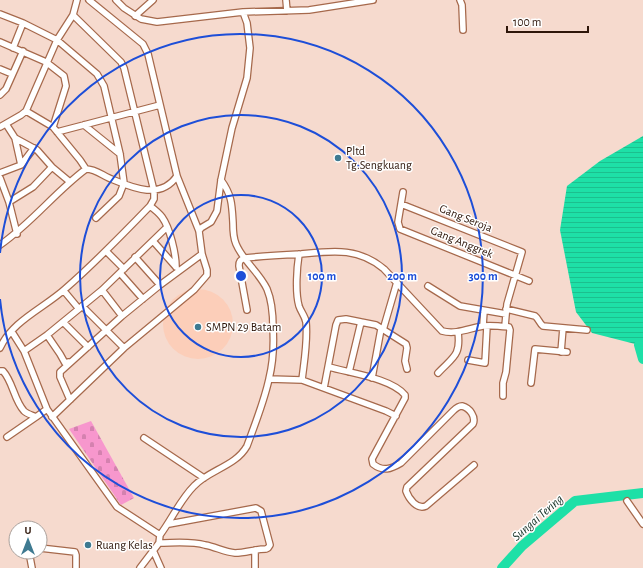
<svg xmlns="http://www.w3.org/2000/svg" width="643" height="568" viewBox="0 0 643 568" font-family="'Alegreya Sans',sans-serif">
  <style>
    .built { fill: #fcceb9 }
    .cemetery { fill: url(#cemetery-stones) }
    .water { fill: url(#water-rules) }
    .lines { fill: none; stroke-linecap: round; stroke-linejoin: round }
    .river { stroke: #1ee0a7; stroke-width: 10 }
    .minor-casing { stroke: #a6694c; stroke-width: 8 }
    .minor { stroke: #fff; stroke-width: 5.5 }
    .ring { fill: none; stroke: #1d4ed8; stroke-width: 2 }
    .poi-dot { fill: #3e7a91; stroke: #fff; stroke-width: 1.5 }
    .labels { text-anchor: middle; stroke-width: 3; stroke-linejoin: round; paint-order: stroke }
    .poi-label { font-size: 12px; fill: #2e160a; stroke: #fff; text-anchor: start }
    .street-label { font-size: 12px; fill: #2e160a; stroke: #fff }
    .water-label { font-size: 13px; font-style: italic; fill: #163126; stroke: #fff }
    .centre { fill: #1d4ed8; stroke: #fff; stroke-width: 2 }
    .ring-label { font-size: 12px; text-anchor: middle; font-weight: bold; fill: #1d4ed8; stroke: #fff; stroke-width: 3; stroke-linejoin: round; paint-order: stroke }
  </style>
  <defs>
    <pattern id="cemetery-stones" width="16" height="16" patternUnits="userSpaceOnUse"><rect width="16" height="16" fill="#f797cd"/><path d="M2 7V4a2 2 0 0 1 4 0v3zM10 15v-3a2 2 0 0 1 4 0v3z" fill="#d481af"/></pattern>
    <pattern id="water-rules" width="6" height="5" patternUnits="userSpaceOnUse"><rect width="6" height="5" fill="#1ee0a7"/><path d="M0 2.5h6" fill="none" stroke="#1cbf8e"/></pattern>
  </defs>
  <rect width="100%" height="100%" fill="#f6dace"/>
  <path class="built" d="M163 324a35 35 0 1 1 70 0a35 35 0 1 1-70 0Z"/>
  <path class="cemetery" d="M 91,421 L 134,498 L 121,505 L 69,429 Z"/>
  <path class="water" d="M 643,136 L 643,344 L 639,345 L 592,333 L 576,312 L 560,230 L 567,186 L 600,161 Z"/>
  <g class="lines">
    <path class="river" d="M 639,345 L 643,359
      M 502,568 L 522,546 L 575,501 L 643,493"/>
    <g class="minor-casing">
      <path id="minor" d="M 116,0 L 124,8 L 141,19 L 157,22 L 243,12 L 309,10 L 373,0
        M 286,0 L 287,11
        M 460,0 L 462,5 L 463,30
        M 0,14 L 23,23 L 57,40 L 97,74 L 104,86 L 120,154 L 124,183 L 119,196 L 96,218
        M 135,16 L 153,0
        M 0,42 L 46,62 L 64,76 L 66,86 L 53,127
        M 13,48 L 23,23
        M 0,69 L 12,74
        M 0,95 L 6,89 L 23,51
        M 26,111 L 53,127 L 80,160 L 86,169 C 95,169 102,175 109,178 C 131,187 160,201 177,176
        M 6,124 L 15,138 L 37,150 L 52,167 L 70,182
        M 84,125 L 120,154
        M 0,127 L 21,115 L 26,111 L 57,40 L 73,15 L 77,0
        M 57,132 L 160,105
        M 15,138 L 21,165
        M 0,173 L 21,165 L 34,148
        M 0,178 L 9,202 L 17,234
        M 403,192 L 398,222 L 400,229 L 529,281
        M 9,202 L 33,187 L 52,167
        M 401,204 L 522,252 L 507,304 L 505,326
        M 150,206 C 154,209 159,213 162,217 C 170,228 176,254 176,267
        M 199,231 L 201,228 L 211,222 L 217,211 L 221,180 L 232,128 L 247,78 L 250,48 L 247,23 L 243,12
        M 153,241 L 176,267
        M 0,245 C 32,223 55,192 86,169
        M 106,251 L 124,269
        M 299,254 C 297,267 295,292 299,306 C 301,312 305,316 306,322 C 308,341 304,362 302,380
        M 135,257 L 160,285
        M 120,273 L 143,299
        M 428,286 L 460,306 L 506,314
        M 102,290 L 122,316
        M 64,291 L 79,309
        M 82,306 L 124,348
        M 506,309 L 535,316 C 539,319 539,323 543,326 L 587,330
        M 247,310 L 239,266 C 239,261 240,260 245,258 C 263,256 282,255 301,254 C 332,251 358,247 384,269 L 442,331 C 456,335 470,328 483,326 C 492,325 500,326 509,327 L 510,330 L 506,372 L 503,383 L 503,396
        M 63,322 L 88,347
        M 483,326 L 484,311
        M 383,330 L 397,282
        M 12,332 L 24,351 L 47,409 L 117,507 L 160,535
        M 47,335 L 60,354 L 65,363 L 69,362
        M 0,348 C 12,321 44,308 65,289 C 95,263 123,234 150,206 L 154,199 L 154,191 L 124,68 L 121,62 L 73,15
        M 24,351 L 47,335 L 102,290 L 167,227
        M 561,352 L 563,328
        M 468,360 L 485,363 L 487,326
        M 329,367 C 349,373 391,378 405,395 L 405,398 L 372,459 L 373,464 C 383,472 391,469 401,463 L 453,411 C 455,409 458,406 462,406 C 470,408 476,417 473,424 L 407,487 L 406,491 C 409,499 417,510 426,506 L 474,465
        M 0,371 L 3,371 C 13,382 14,400 24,411 C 27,414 32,415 36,417 L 47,409
        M 349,372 L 361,322
        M 438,373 C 453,357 461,356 458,332
        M 372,378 L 381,329
        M 269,379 L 302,380 L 386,411 L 396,416
        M 531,383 L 535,349 L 567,352
        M 324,388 L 336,325 L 338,320 L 346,319 L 376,325 L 406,344 L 407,348 L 405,361 L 407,369
        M 70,400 L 60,377 L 60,372 L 122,316 L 160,285 L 202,254
        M 52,417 L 124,348 L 194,290 L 207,275 L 207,270 L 202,254 L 199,231 L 177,176 L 148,54 L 143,44 L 89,0
        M 7,437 L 36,417
        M 144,438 L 204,478
        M 627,501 L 643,524
        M 159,543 C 174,543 191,541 205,545 C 216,547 224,552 235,553 C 246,553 255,549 266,549 L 268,548 L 270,545 L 261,511 L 256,508 L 169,524
        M 40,548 L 75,552 L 76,555 L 76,568
        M 153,550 L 161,568
        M 29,552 L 32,568
        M 140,568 L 159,543 L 160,535 C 172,519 180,500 194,486 C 209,470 236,466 247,446 C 255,424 264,402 269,379 C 273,363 274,345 273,328 C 273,315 272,301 267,289 C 259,272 243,261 236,244 C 233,237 233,230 233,223 C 232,205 232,195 221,180
        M 255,568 L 255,550"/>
    </g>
    <use href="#minor" class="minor"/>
  </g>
  <g class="ring">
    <circle cx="241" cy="276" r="81"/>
    <circle cx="241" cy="276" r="161"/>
    <path d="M0 253A242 242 0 1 1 0 299"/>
  </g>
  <g class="poi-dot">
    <circle cx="338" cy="158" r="4"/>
    <circle cx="198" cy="327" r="4"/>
    <circle cx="88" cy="545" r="4"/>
  </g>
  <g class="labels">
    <g class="poi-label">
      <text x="346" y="155">Pltd<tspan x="346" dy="14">Tg.Sengkuang</tspan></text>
      <text x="206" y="331">SMPN 29 Batam</text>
      <text x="96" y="549">Ruang Kelas</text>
    </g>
    <g class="street-label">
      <text transform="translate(466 218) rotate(22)" y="4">Gang Seroja</text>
      <text transform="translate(462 242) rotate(22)" y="4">Gang Anggrek</text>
    </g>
    <g class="water-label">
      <text transform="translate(537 517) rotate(-41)" y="5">Sungai Tering</text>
    </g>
  </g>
  <circle cx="241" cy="276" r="6" class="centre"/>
  <g class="ring-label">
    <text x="322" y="280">100 m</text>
    <text x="402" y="280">200 m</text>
    <text x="483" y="280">300 m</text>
  </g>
  <g transform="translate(28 540)"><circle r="19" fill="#ffffff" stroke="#aba29d"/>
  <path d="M0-3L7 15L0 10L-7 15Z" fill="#3e7a91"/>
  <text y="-6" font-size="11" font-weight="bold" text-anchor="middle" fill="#2e160a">U</text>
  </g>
  <path d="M507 26v6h81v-6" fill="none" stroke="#2e160a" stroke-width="2"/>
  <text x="513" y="26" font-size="12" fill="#2e160a" stroke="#ffffff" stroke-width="3" paint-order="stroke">100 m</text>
</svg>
